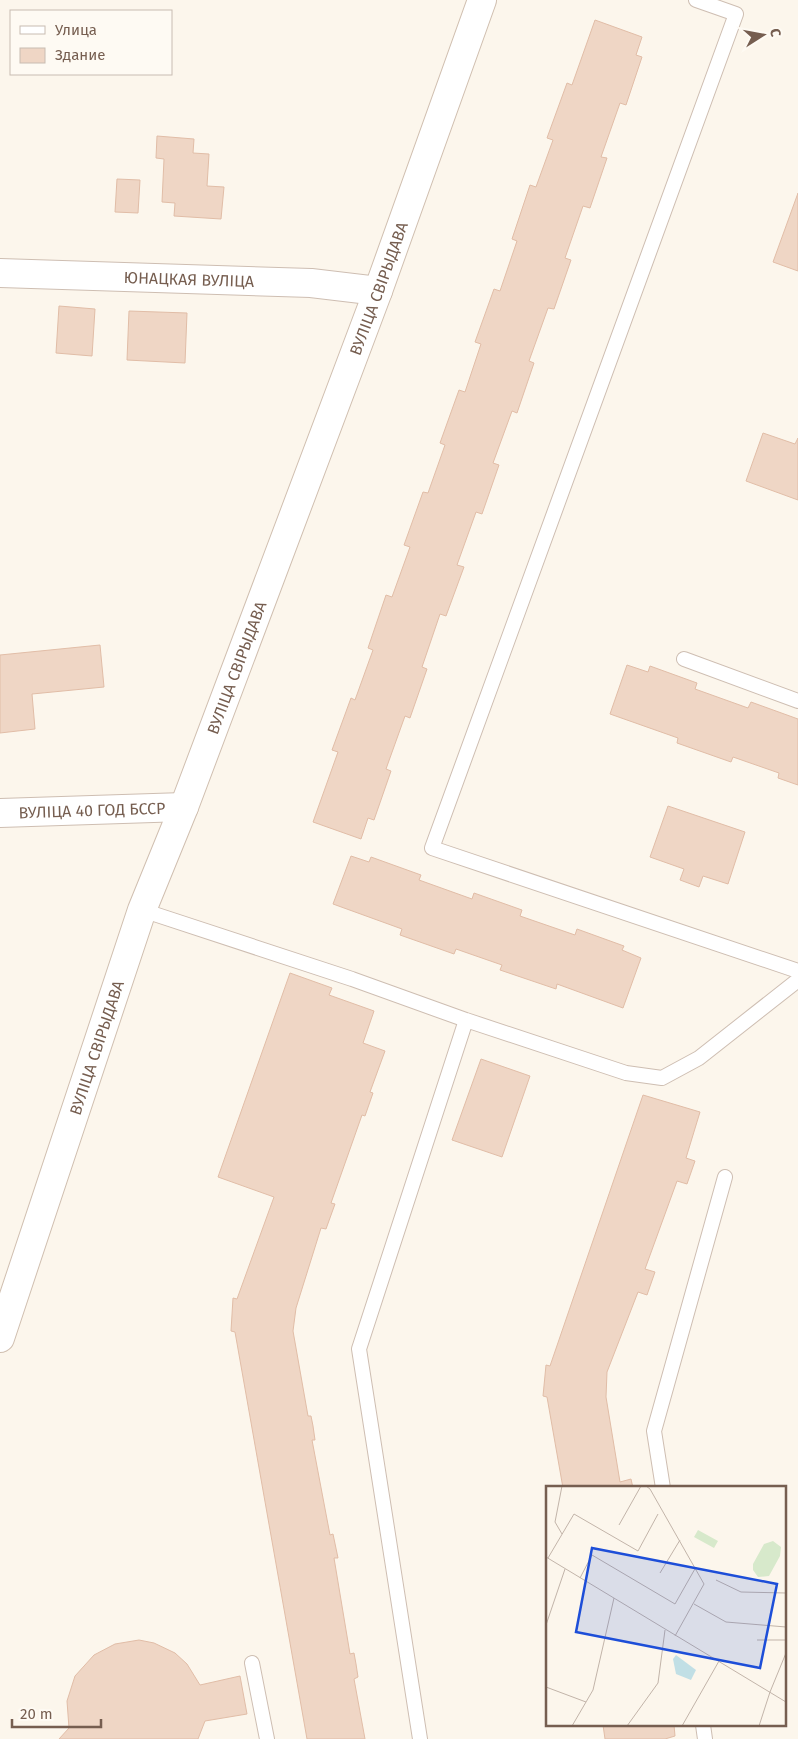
<svg xmlns="http://www.w3.org/2000/svg" width="798" height="1739" viewBox="0 0 798 1739" font-family="'Fira Sans',sans-serif">
  <style>
    .building { fill: #efd6c5; stroke: #e1bda7 }
    .lines { fill: none; stroke-linecap: round; stroke-linejoin: round }
    .service-casing { stroke: #cebeb2; stroke-width: 16 }
    .minor-casing { stroke: #cebeb2; stroke-width: 30 }
    .secondary-casing { stroke: #d0bfb0; stroke-width: 30 }
    .service { stroke: #fff; stroke-width: 14 }
    .minor { stroke: #fff; stroke-width: 28 }
    .secondary { stroke: #fff; stroke-width: 28 }
    .labels { text-anchor: middle; stroke-width: 4; stroke-linejoin: round; paint-order: stroke }
    .street-label { font-size: 16px; fill: #765e50; stroke: #fefaf3 }
    .inset-road { fill: none; stroke: #c2b4a9; stroke-width: 1 }
    .view { fill: #1d4ed8; fill-opacity: 0.15; stroke: #1d4ed8; stroke-width: 2.5 }
    .inset-edge { fill: none; stroke: #765e50; stroke-width: 2.5 }
  </style>
  <rect width="100%" height="100%" fill="#fcf6ec"/>
  <path class="building" d="M 595,20 L 642,37 L 636,55 L 642,57 L 626,105 L 620,103 L 601,157 L 607,158 L 590,208 L 583,206 L 565,258 L 571,260 L 554,309 L 548,308 L 529,361 L 534,363 L 517,413 L 512,411 L 493,463 L 499,465 L 482,514 L 476,512 L 457,565 L 464,567 L 446,616 L 440,614 L 422,667 L 427,669 L 410,718 L 405,716 L 386,769 L 391,771 L 374,820 L 368,818 L 361,839 L 313,822 L 338,752 L 332,750 L 351,698 L 355,700 L 373,650 L 368,648 L 386,595 L 392,597 L 410,547 L 404,545 L 423,492 L 428,493 L 445,445 L 440,443 L 459,390 L 465,392 L 481,344 L 475,342 L 494,289 L 500,291 L 517,241 L 512,239 L 530,185 L 536,187 L 553,140 L 547,138 L 567,83 L 572,85 Z
    M 157,136 L 194,139 L 193,153 L 209,154 L 207,186 L 224,187 L 221,219 L 174,216 L 175,203 L 162,202 L 164,159 L 156,158 Z
    M 117,179 L 140,180 L 138,213 L 115,212 Z
    M 798,193 L 798,271 L 773,262 Z
    M 59,306 L 95,309 L 92,356 L 56,353 Z
    M 129,311 L 187,313 L 185,363 L 127,360 Z
    M 763,433 L 795,444 L 798,438 L 798,500 L 746,481 Z
    M 100,645 L 104,687 L 32,694 L 35,729 L 0,733 L 0,655 Z
    M 627,665 L 648,672 L 650,666 L 697,683 L 695,689 L 748,708 L 751,702 L 798,719 L 798,785 L 778,778 L 779,773 L 733,757 L 731,762 L 677,743 L 678,738 L 610,714 Z
    M 668,806 L 745,832 L 728,884 L 703,876 L 699,887 L 680,880 L 684,869 L 650,857 Z
    M 351,856 L 369,862 L 371,857 L 421,875 L 419,880 L 472,899 L 474,893 L 522,910 L 520,916 L 575,935 L 577,929 L 624,946 L 622,950 L 641,958 L 623,1008 L 557,984 L 556,989 L 500,970 L 502,965 L 456,949 L 454,954 L 400,935 L 402,929 L 333,904 Z
    M 290,973 L 332,988 L 329,995 L 374,1011 L 363,1043 L 385,1051 L 370,1092 L 373,1093 L 365,1116 L 362,1115 L 331,1203 L 335,1204 L 326,1229 L 321,1228 L 296,1308 L 293,1331 L 308,1416 L 311,1416 L 313,1426 L 315,1440 L 312,1440 L 330,1535 L 333,1534 L 338,1558 L 334,1558 L 350,1654 L 354,1653 L 356,1664 L 358,1677 L 354,1679 L 365,1739 L 307,1739 L 235,1332 L 231,1331 L 233,1298 L 237,1299 L 274,1197 L 218,1177 Z
    M 481,1059 L 530,1076 L 502,1157 L 452,1140 Z
    M 643,1095 L 700,1112 L 686,1158 L 695,1161 L 687,1184 L 677,1181 L 645,1269 L 655,1272 L 647,1295 L 638,1292 L 607,1372 L 606,1397 L 620,1482 L 631,1479 L 633,1488 L 563,1488 L 547,1397 L 543,1396 L 546,1365 L 550,1366 Z
    M 139,1640 L 154,1643 L 175,1653 L 187,1664 L 200,1685 L 240,1676 L 247,1714 L 205,1721 L 198,1739 L 59,1739 L 69,1728 L 67,1701 L 75,1676 L 94,1655 L 115,1644 Z
    M 603,1725 L 674,1725 L 675,1736 L 665,1739 L 605,1739 Z"/>
  <g class="lines">
    <g class="service-casing">
      <path id="service" d="M 696,0 L 736,14 L 432,848 L 798,971
        M 684,659 L 798,701
        M 142,910 L 352,979 L 466,1020 L 626,1073 L 662,1078 L 699,1058 L 798,980
        M 663,1488 L 654,1431 L 725,1177
        M 252,1663 L 267,1739
        M 703,1725 L 705,1739
        M 420,1739 L 359,1349 L 466,1020"/>
    </g>
    <g class="minor-casing">
      <g id="minor">
        <path id="s1" d="M 0,273 L 311,283 L 378,291"/>
        <path id="s2" d="M 0,813 L 184,807"/>
      </g>
    </g>
    <g class="secondary-casing">
      <g id="secondary">
        <path id="s3" d="M 0,1338 L 142,910 L 184,807 L 378,291 L 482,0"/>
      </g>
    </g>
    <use href="#service" class="service"/>
    <use href="#minor" class="minor"/>
    <use href="#secondary" class="secondary"/>
  </g>
  <g class="labels">
    <g class="street-label">
      <text dy="6" stroke="none"><textPath href="#s1" startOffset="189">ЮНАЦКАЯ ВУЛІЦА</textPath></text>
      <text dy="6" stroke="none"><textPath href="#s3" startOffset="1116">ВУЛІЦА СВІРЫДАВА</textPath></text>
      <text dy="6" stroke="none"><textPath href="#s3" startOffset="711">ВУЛІЦА СВІРЫДАВА</textPath></text>
      <text dy="6" stroke="none"><textPath href="#s2" startOffset="92">ВУЛІЦА 40 ГОД БССР</textPath></text>
      <text dy="6" stroke="none"><textPath href="#s3" startOffset="306">ВУЛІЦА СВІРЫДАВА</textPath></text>
    </g>
  </g>
  <g transform="translate(546 1486)">
    <rect width="240" height="240" fill="#fcf6ec"/>
    <path d="M 152,44 L 172,55 L 168,62 L 148,51 ZM 227,55 L 235,61 L 234,70 L 223,90 L 212,91 L 207,84 L 207,78 L 218,58 Z" fill="#d7e9cb"/>
    <path d="M 130,169 L 150,184 L 145,194 L 130,188 L 127,173 Z" fill="#c1dfe5"/>
    <path class="inset-road" d="M 100,0 L 104,3 L 158,98 L 129,150M 73,39 L 95,0M 16,48 L 9,36 L 16,0M 0,71 L 240,216M 2,72 L 28,28 L 92,65 L 112,28M 114,87 L 134,54M 34,92 L 46,69 L 129,118 L 150,81M 170,94 L 195,106 L 240,107M 148,118 L 180,136 L 240,141M 0,139 L 19,83M 211,154 L 240,154M 0,201 L 40,216M 224,206 L 240,167M 26,240 L 47,204 L 68,112M 81,240 L 112,197 L 119,144M 136,240 L 173,175M 213,240 L 224,206"/>
    <path class="view" d="M 46,62 L 231,98 L 214,182 L 30,146 Z"/>
    <rect width="240" height="240" class="inset-edge"/>
  </g>
  <rect x="10" y="10" width="162" height="65" fill="#fefaf3" stroke="#c8bcb2"/>
  <rect x="20" y="26" width="25" height="8" fill="#ffffff" stroke="#c8bcb2"/>
  <text x="55" y="35" font-size="15" fill="#765e50">Улица</text>
  <rect x="20" y="48" width="25" height="15" fill="#efd6c5" stroke="#c8bcb2"/>
  <text x="55" y="60" font-size="15" fill="#765e50">Здание</text>
  <g transform="translate(763 35) rotate(79)" stroke="#fefaf3" stroke-width="4" paint-order="stroke">
  <path d="M0-4L9 19L0 12L-9 19Z" fill="#765e50"/>
  <text y="-8" font-size="14" font-weight="bold" text-anchor="middle" fill="#765e50">С</text>
  </g>
  <path d="M12 1719v8h89v-8" fill="none" stroke="#765e50" stroke-width="2.5"/>
  <text x="20" y="1719" font-size="15" fill="#765e50" stroke="#fefaf3" stroke-width="4" paint-order="stroke">20 m</text>
</svg>
